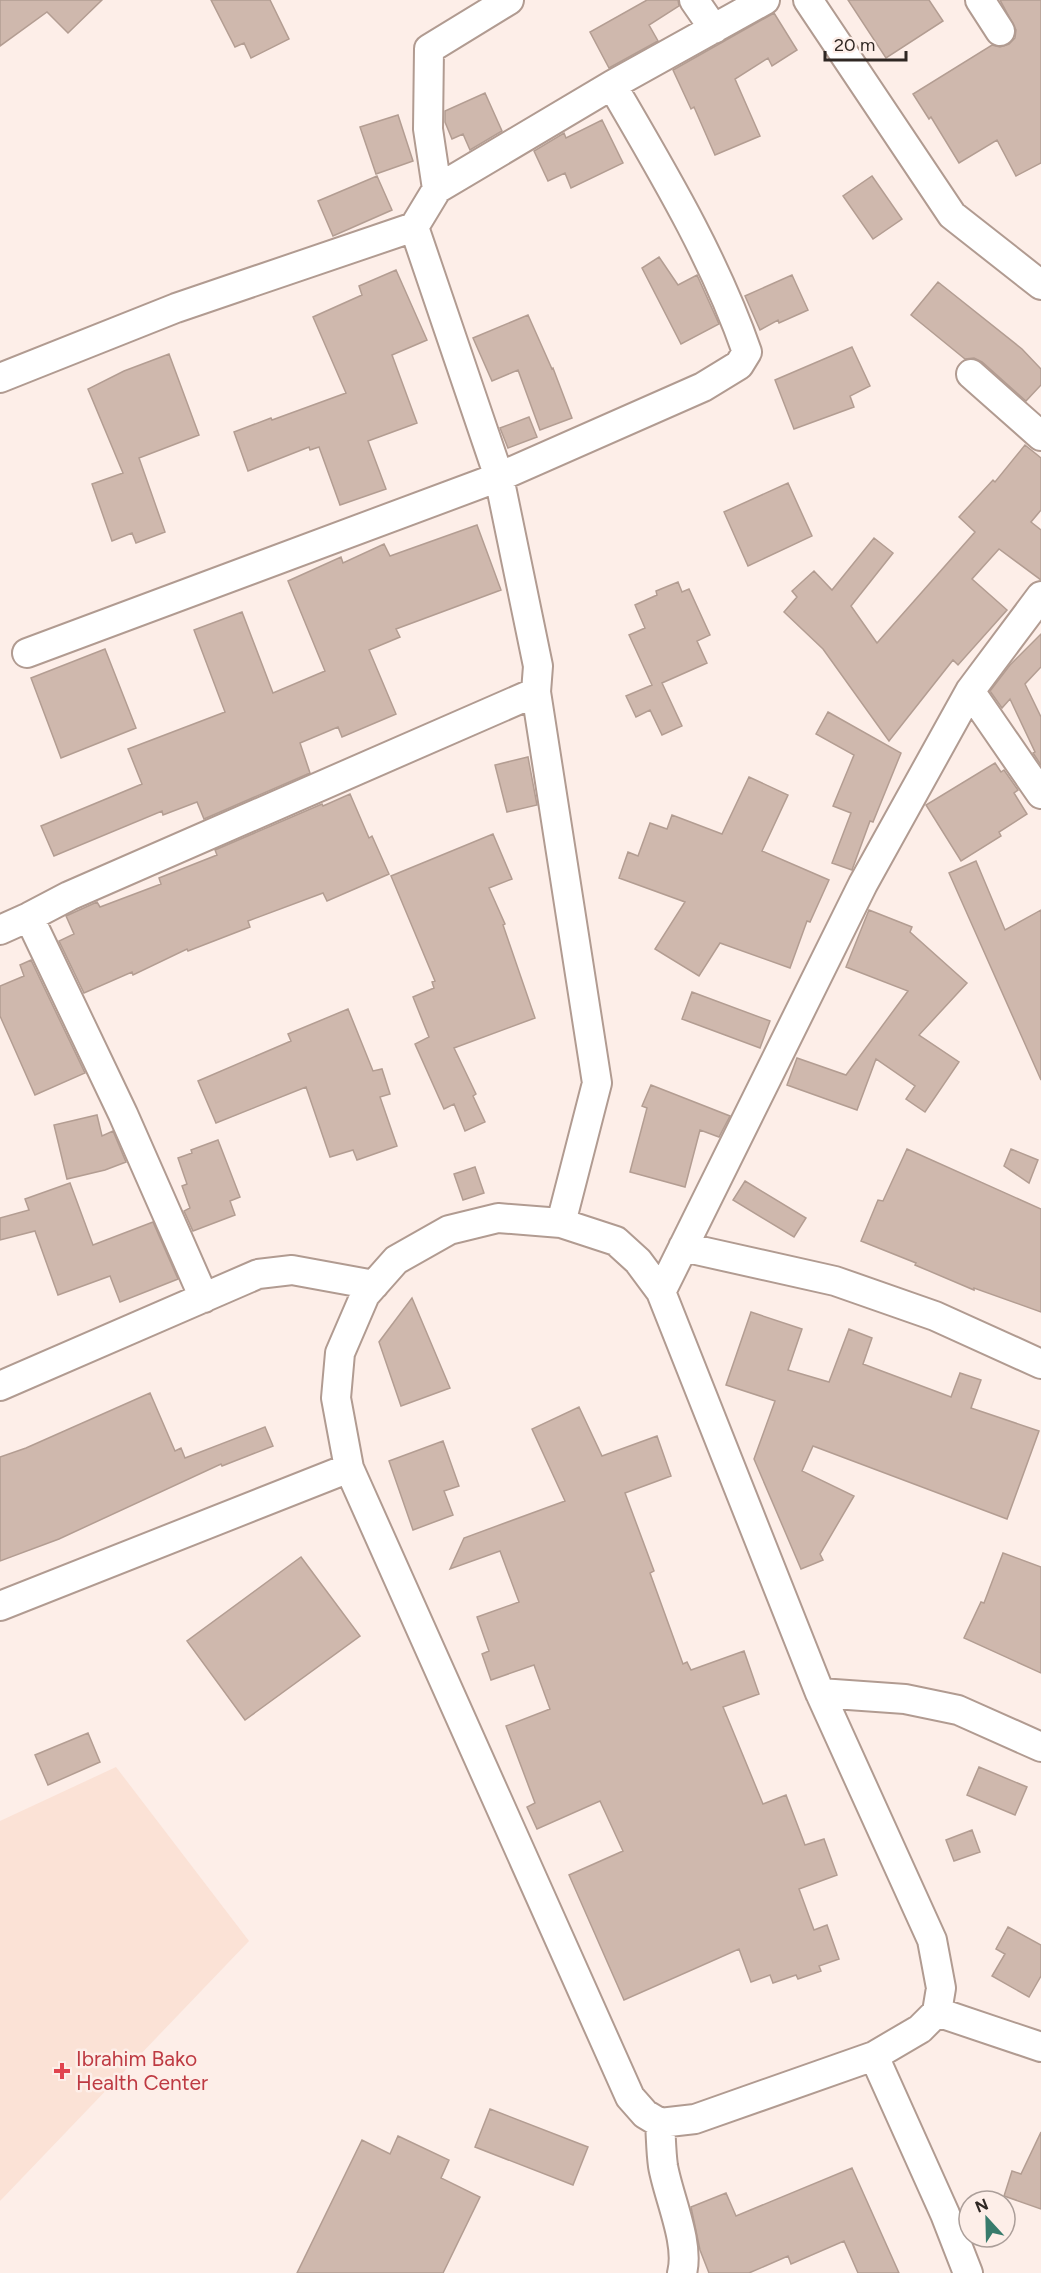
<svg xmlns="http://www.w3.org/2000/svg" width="1041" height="2273" viewBox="0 0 1041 2273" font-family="Figtree,sans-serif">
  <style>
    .built { fill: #fbe2d6 }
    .building { fill: #cfb8ad; stroke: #b39d92; stroke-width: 1.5 }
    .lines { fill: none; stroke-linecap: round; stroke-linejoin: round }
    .minor-casing { stroke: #b19b91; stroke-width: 32 }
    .minor { stroke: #fff; stroke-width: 28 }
    .health-dot { fill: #e0444e; stroke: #fdeee8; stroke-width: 2 }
    .labels { text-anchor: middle; stroke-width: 5; stroke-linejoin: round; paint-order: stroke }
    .health-label { font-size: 21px; fill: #be3a42; stroke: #fdeee8; text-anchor: start }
  </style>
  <rect width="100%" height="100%" fill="#fdeee8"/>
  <path class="built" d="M 116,1767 L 249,1941 L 0,2201 L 0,1821 Z"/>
  <path class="building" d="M 0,0 L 102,0 L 68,33 L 47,12 L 0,46 Z
    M 211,0 L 270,0 L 289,39 L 251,58 L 244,43 L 235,47 Z
    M 647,0 L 678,0 L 679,6 L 649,25 L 658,41 L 609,68 L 590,32 Z
    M 848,0 L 929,0 L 943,21 L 886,58 Z
    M 1000,0 L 1041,0 L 1041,163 L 1016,176 L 997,140 L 959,163 L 931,117 L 929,119 L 913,94 L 992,45 L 1000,47 L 1009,44 L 1015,38 L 1016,30 Z
    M 774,13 L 797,50 L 772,66 L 768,58 L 735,79 L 760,136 L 715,155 L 694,107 L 691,109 L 673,70 Z
    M 485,93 L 502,131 L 470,150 L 463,134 L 452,139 L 445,122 L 445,111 Z
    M 398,115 L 413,161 L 376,174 L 360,127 Z
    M 602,120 L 623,163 L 571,188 L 565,173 L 548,181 L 534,151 L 564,133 L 566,138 Z
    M 377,176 L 392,210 L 333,236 L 318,201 Z
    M 872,176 L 902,219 L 873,239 L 843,196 Z
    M 659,257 L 678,285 L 697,275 L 719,324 L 681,344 L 642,268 Z
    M 396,270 L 427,340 L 392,355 L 417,423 L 368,441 L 386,489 L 340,505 L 319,447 L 310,450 L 309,447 L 248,471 L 234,432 L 271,418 L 272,420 L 346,393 L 313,317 L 362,295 L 359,286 Z
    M 792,275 L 808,310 L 779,323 L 778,320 L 760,330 L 745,296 Z
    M 938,282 L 1022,349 L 1041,369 L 1041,385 L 1026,401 L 982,362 L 974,358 L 965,359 L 911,315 Z
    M 528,315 L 552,369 L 553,368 L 572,418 L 540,430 L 518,370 L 492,381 L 473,338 Z
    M 852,347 L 870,386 L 850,396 L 854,407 L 794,429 L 775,380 Z
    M 169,354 L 199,435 L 139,458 L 165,532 L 136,543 L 132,533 L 112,541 L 92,484 L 123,473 L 88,389 L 124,371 Z
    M 529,417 L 537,437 L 508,448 L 500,428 Z
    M 1025,445 L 1041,458 L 1041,510 L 1031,522 L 1041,530 L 1041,580 L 999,549 L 972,579 L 1007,610 L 958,665 L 953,660 L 889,741 L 823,649 L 784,612 L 797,597 L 792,591 L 814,571 L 832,590 L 874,538 L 893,553 L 851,606 L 877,643 L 975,532 L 959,517 L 993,480 L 995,482 Z
    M 788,483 L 812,536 L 748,566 L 724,512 Z
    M 477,525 L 501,590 L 396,629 L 400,637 L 369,650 L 396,714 L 342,737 L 338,727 L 300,743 L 310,773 L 204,819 L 197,802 L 163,815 L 162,811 L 54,856 L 41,826 L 142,784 L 128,749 L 225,712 L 194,630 L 242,612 L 273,693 L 325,671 L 288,581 L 341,557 L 343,563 L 384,544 L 390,556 Z
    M 678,582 L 682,592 L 689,589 L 710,635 L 697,641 L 707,663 L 662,683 L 682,726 L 662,735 L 650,710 L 636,717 L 626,696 L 652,685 L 629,635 L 645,628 L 635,605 L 657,595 L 656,591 Z
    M 1041,634 L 1041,667 L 1025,684 L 1041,717 L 1041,765 L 1033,753 L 1035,752 L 1010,699 L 1002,708 L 990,691 L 1010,665 Z
    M 105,649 L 136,728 L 61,758 L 31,678 Z
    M 828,712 L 901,753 L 873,822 L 870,821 L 852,870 L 832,863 L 851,813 L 833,806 L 854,755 L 816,734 Z
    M 528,757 L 537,805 L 507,812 L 495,765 Z
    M 995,763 L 1001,772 L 1004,770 L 1018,790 L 1014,793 L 1027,814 L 999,832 L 1001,836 L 961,861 L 926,805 Z
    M 749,777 L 788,795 L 762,851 L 829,880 L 810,922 L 807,921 L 790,968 L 720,943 L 699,976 L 655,949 L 685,902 L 619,878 L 628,852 L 638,856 L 650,823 L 667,829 L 672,815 L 722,834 Z
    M 350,794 L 369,838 L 372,836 L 389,874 L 327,901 L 323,893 L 248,921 L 250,927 L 188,951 L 187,949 L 133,975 L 132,972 L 84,993 L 59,941 L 74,934 L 66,916 L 97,902 L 100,907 L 161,884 L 159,878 L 217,855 L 215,850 L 322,804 L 323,806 Z
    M 493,834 L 512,879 L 489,888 L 505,924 L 503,925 L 535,1018 L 454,1048 L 476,1094 L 473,1096 L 485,1122 L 465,1131 L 454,1104 L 444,1109 L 415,1044 L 429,1037 L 413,997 L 434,988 L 432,982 L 435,981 L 391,876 Z
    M 976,861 L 1005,930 L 1041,910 L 1041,1080 L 949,873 Z
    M 869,910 L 912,927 L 910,932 L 967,983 L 919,1035 L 959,1062 L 925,1112 L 906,1099 L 915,1086 L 876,1059 L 857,1110 L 787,1085 L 797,1058 L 846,1075 L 908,991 L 846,967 Z
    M 31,960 L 85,1073 L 35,1095 L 0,1016 L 0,986 L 24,976 L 20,965 Z
    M 692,992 L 770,1021 L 760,1048 L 682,1019 Z
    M 348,1009 L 373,1071 L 382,1069 L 390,1094 L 380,1097 L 397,1146 L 357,1160 L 353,1150 L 330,1157 L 306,1087 L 216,1123 L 198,1081 L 291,1041 L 288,1034 Z
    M 651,1085 L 730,1116 L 719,1137 L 700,1130 L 685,1187 L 630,1172 L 647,1108 L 642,1106 Z
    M 97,1115 L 102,1136 L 113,1131 L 126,1162 L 105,1170 L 67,1179 L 54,1125 Z
    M 218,1140 L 240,1197 L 230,1201 L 235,1215 L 193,1231 L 184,1211 L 190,1208 L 182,1186 L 187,1184 L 178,1158 L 192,1153 L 191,1150 Z
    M 907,1149 L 1041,1209 L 1041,1312 L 974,1288 L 974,1290 L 915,1265 L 916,1263 L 861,1241 L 878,1200 L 883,1201 Z
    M 1011,1149 L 1038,1160 L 1029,1183 L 1004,1166 Z
    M 475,1167 L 484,1193 L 463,1200 L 454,1174 Z
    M 745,1181 L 806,1218 L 794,1237 L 733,1200 Z
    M 70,1183 L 93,1245 L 153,1222 L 178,1279 L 120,1302 L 110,1276 L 58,1295 L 35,1231 L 0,1240 L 0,1218 L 29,1210 L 25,1199 Z
    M 412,1298 L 450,1388 L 401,1406 L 379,1342 Z
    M 751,1312 L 802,1329 L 788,1370 L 829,1382 L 849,1329 L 872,1338 L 863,1364 L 951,1397 L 960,1373 L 981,1380 L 971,1408 L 1039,1431 L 1007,1519 L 813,1446 L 802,1471 L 854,1496 L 820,1554 L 823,1560 L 801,1569 L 754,1459 L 775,1401 L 726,1385 Z
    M 150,1393 L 175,1451 L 181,1448 L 185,1458 L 265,1427 L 273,1446 L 222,1466 L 221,1464 L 59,1539 L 0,1561 L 0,1457 L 26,1448 Z
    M 579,1407 L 602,1456 L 657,1436 L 671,1476 L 625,1493 L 654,1571 L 650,1573 L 683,1664 L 687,1662 L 691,1670 L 744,1651 L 759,1694 L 723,1707 L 763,1804 L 786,1795 L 805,1845 L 824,1839 L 837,1875 L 799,1889 L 814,1930 L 827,1925 L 839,1959 L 819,1966 L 821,1971 L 798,1979 L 796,1975 L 773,1983 L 770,1975 L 751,1982 L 739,1949 L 624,2000 L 569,1875 L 623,1851 L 600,1801 L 537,1829 L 527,1807 L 535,1803 L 506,1726 L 550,1709 L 534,1665 L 491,1680 L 482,1654 L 489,1651 L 477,1617 L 519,1602 L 500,1551 L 450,1569 L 464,1538 L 565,1501 L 532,1429 Z
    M 443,1441 L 459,1486 L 444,1491 L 453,1515 L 413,1530 L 389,1461 Z
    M 1003,1553 L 1041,1567 L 1041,1673 L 964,1638 L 981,1602 L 984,1603 Z
    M 301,1557 L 360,1636 L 245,1720 L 187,1641 Z
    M 88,1733 L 100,1762 L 48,1785 L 35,1755 Z
    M 979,1767 L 1027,1787 L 1015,1815 L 967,1795 Z
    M 972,1830 L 980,1852 L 954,1861 L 946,1840 Z
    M 1008,1927 L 1041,1945 L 1041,1976 L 1029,1997 L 992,1976 L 1005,1954 L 996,1949 Z
    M 490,2109 L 588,2147 L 573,2185 L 475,2147 Z
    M 1041,2132 L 1041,2209 L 1004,2196 L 1012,2171 L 1021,2174 Z
    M 398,2136 L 449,2160 L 441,2178 L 480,2197 L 443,2273 L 297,2273 L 362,2140 L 390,2154 Z
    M 852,2168 L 899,2273 L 858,2273 L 844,2241 L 791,2264 L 788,2256 L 749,2273 L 709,2273 L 700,2250 L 691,2207 L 726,2193 L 736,2216 Z"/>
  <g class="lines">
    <g class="minor-casing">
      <path id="minor" d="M 694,0 L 714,29
        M 808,0 L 952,215 L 1041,285
        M 980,0 L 1000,31
        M 437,189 L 428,129 L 429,49 L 509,0
        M 414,227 L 499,477 L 538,666 L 536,692 L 597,1083 L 561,1223
        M 971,374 L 1041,436
        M 0,378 L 176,308 L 414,227 L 437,189 L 612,85 L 765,0
        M 27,653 L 499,477 L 703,387 L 739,365 L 747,352 C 714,257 662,171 612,85
        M 970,691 L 1041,794
        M 29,917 L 123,1114 L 204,1298
        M 0,930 L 29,917 L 69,896 L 536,692
        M 498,1218 L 561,1223 L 616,1241 L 638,1261 L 661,1292 L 820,1693 L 932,1940 L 941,1988 L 937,2012 L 920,2029 L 874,2056 L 695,2119 L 660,2123 L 645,2114 L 630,2097 L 349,1468 L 336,1398 L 340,1353 L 365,1295 L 396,1260 L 449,1230 Z
        M 683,1247 L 835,1281 L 935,1316 L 1041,1364
        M 661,1292 L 863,884 L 970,691 L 1041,596
        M 0,1386 L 258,1274 L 292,1270 L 374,1285
        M 0,1606 L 349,1468
        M 820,1693 L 905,1699 L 958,1710 L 1041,1747
        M 937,2012 L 1041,2047
        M 874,2056 L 945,2214 L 968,2273
        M 660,2123 C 661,2137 661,2152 663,2166 C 668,2196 690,2243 682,2273"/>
    </g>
    <use href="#minor" class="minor"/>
  </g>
  <path class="health-dot" d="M59 2062h6v6h6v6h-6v6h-6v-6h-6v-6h6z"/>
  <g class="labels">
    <g class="health-label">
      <text x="76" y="2066">Ibrahim Bako<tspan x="76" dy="24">Health Center</tspan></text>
    </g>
  </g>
  <g transform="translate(987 2219) rotate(338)"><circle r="28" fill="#fdeee8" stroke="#ab9e99" stroke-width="1.5"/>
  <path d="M0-4.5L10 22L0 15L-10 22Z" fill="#387b6c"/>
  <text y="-9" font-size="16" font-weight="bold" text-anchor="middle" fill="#2f2723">N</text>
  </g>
  <path d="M825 51v9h81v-9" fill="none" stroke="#2f2723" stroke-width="3"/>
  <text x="834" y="51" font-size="18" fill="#2f2723" stroke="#fdeee8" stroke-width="4.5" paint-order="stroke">20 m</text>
</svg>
